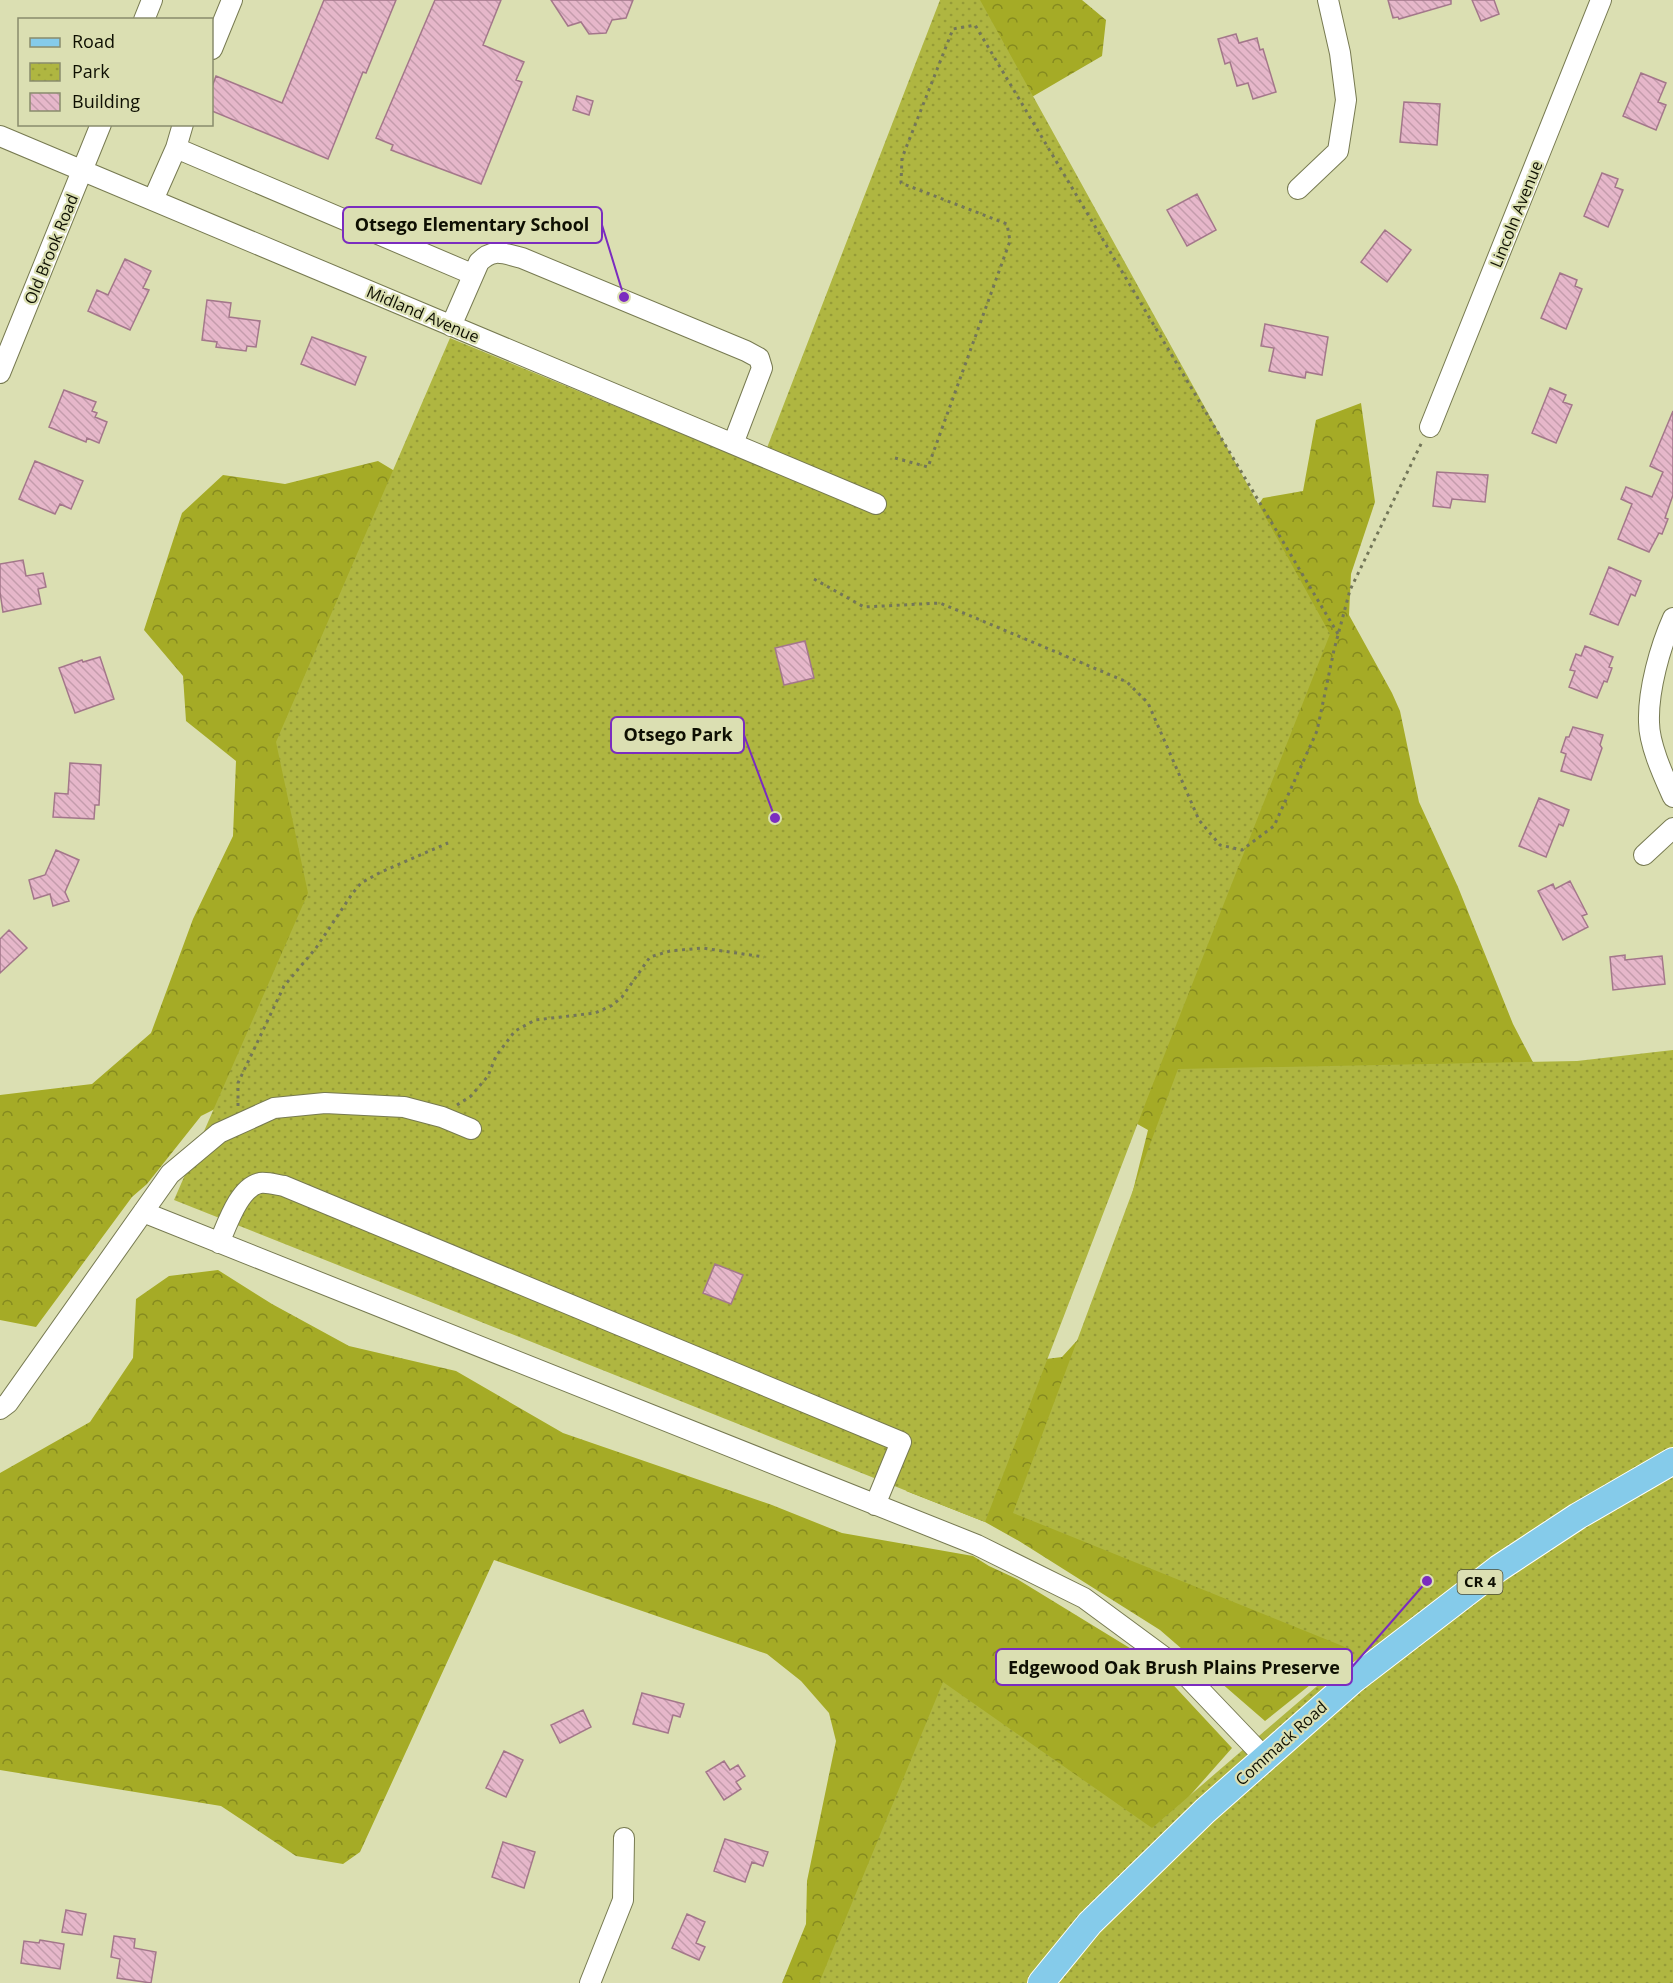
<svg xmlns="http://www.w3.org/2000/svg" width="1673" height="1983" viewBox="0 0 1673 1983" font-family="'Open Sans',sans-serif">
  <style>
    .forest { fill: url(#forest-crowns) }
    .park { fill: url(#park-dots) }
    .building { fill: url(#building-back-hatch); stroke: #a3778a; stroke-width: 1.5 }
    .lines { fill: none; stroke-linecap: round; stroke-linejoin: round }
    .minor-casing { stroke: #777a51; stroke-width: 22 }
    .major-casing { stroke: #fff; stroke-width: 28 }
    .path { stroke: #737659; stroke-width: 3; stroke-dasharray: 3 4.5; stroke-linecap: butt }
    .minor { stroke: #fff; stroke-width: 20 }
    .major { stroke: #85cbea; stroke-width: 26 }
    .labels { text-anchor: middle; stroke-width: 4.5; stroke-linejoin: round; paint-order: stroke }
    .shield { fill: #dbdfb2; stroke: #4c4d37; stroke-width: 1.5 }
    .shield-label { font-size: 15px; font-weight: bold; fill: #0e0f02 }
    .street-label { font-size: 16px; fill: #0e0f02; stroke: #dbdfb2 }
    .leader { fill: none; stroke: #7b2cbf; stroke-width: 2 }
    .callout-dot { fill: #7b2cbf; stroke: #dbdfb2; stroke-width: 2 }
    .callout { fill: #dbdfb2; stroke: #7b2cbf; stroke-width: 2 }
    .callout-label { font-size: 18px; text-anchor: middle; font-weight: bold; fill: #0e0f02 }
  </style>
  <defs>
    <pattern id="forest-crowns" width="20" height="18" patternUnits="userSpaceOnUse" patternTransform="scale(1.5)"><rect width="20" height="18" fill="#a5ab26"/><path d="M2 6a3 3 0 1 1 6 0M12 15a3 3 0 1 1 6 0" fill="none" stroke="#858a1f"/></pattern>
    <pattern id="park-dots" width="8" height="8" patternUnits="userSpaceOnUse" patternTransform="scale(1.5)"><rect width="8" height="8" fill="#afb641"/><path d="M2 2h.1M6 6h.1" fill="none" stroke="#959b37" stroke-width="1.8" stroke-linecap="round"/></pattern>
    <pattern id="building-back-hatch" width="6" height="6" patternUnits="userSpaceOnUse" patternTransform="scale(1.5)"><rect width="6" height="6" fill="#e6b7ca"/><path d="M-1 5l2 2M0 0l6 6M5-1l2 2" fill="none" stroke="#c49cac"/></pattern>
  </defs>
  <rect width="100%" height="100%" fill="#dbdfb2"/>
  <path class="forest" d="M 949,0 L 1082,0 L 1106,20 L 1102,56 L 1006,112 L 1245,525 L 1263,498 L 1303,491 L 1316,420 L 1361,403 L 1375,502 L 1351,574 L 1349,615 L 1392,693 L 1400,711 L 1419,802 L 1458,887 L 1513,1024 L 1561,1116 L 1385,1625 L 1265,1721 L 1160,1630 L 1019,1541 L 985,1522 L 906,1491 L 1015,1363 L 1062,1357 L 1103,1312 L 1148,1130 L 1082,1093 Z
    M 378,461 L 441,499 L 320,912 L 285,1074 L 201,1116 L 147,1184 L 132,1197 L 36,1327 L 0,1320 L 0,1095 L 92,1084 L 151,1033 L 193,919 L 233,836 L 236,761 L 186,721 L 183,676 L 144,630 L 182,513 L 223,475 L 285,484 Z
    M 218,1270 L 272,1304 L 349,1346 L 456,1371 L 563,1433 L 772,1505 L 842,1533 L 973,1556 L 989,1566 L 1017,1579 L 1151,1661 L 1232,1748 L 1024,1983 L 782,1983 L 806,1924 L 807,1881 L 836,1741 L 829,1713 L 801,1681 L 767,1654 L 494,1560 L 360,1852 L 343,1864 L 296,1856 L 221,1806 L 0,1770 L 0,1473 L 90,1422 L 133,1358 L 136,1299 L 169,1276 Z"/>
  <path class="park" d="M 940,0 L 980,0 L 1330,634 L 1149,1094 L 985,1522 L 174,1200 L 308,893 L 276,742 L 450,338 L 760,466 Z
    M 1673,1050 L 1673,1983 L 819,1983 L 943,1682 L 1152,1828 L 1352,1656 L 1350,1649 L 1013,1513 L 1178,1069 L 1577,1061 Z"/>
  <path class="building" d="M 324,0 L 396,0 L 366,73 L 363,72 L 328,159 L 212,111 L 212,87 L 216,76 L 282,103 Z
    M 435,0 L 501,0 L 483,45 L 524,62 L 516,80 L 522,82 L 481,184 L 391,150 L 393,145 L 376,138 Z
    M 551,0 L 633,0 L 626,18 L 612,20 L 606,33 L 589,34 L 581,22 L 568,26 Z
    M 1388,0 L 1451,0 L 1451,4 L 1399,19 L 1398,17 L 1393,18 Z
    M 1472,0 L 1494,0 L 1499,14 L 1481,21 Z
    M 1236,34 L 1239,43 L 1257,38 L 1260,50 L 1263,49 L 1276,92 L 1253,99 L 1248,83 L 1237,86 L 1230,62 L 1225,64 L 1218,39 Z
    M 1641,73 L 1666,83 L 1658,102 L 1666,105 L 1656,130 L 1623,116 Z
    M 577,96 L 593,101 L 589,115 L 573,110 Z
    M 1404,102 L 1440,104 L 1437,145 L 1400,142 Z
    M 1602,173 L 1618,179 L 1615,187 L 1623,190 L 1608,227 L 1584,216 Z
    M 1197,194 L 1216,230 L 1187,246 L 1167,210 Z
    M 1385,230 L 1411,250 L 1387,282 L 1361,262 Z
    M 125,259 L 151,271 L 143,288 L 149,290 L 130,330 L 88,311 L 97,290 L 108,295 Z
    M 1560,273 L 1577,280 L 1575,286 L 1582,289 L 1566,329 L 1541,318 Z
    M 207,300 L 231,303 L 229,317 L 260,321 L 256,347 L 247,346 L 246,351 L 216,347 L 217,342 L 202,340 Z
    M 1265,324 L 1328,337 L 1322,375 L 1306,372 L 1305,378 L 1269,371 L 1274,348 L 1261,346 Z
    M 312,337 L 366,357 L 355,385 L 301,364 Z
    M 1550,388 L 1566,395 L 1563,402 L 1572,405 L 1556,443 L 1532,433 Z
    M 64,390 L 96,402 L 92,411 L 97,413 L 95,417 L 107,422 L 99,443 L 87,438 L 86,442 L 49,427 Z
    M 1673,411 L 1673,495 L 1665,518 L 1668,519 L 1662,534 L 1659,533 L 1649,552 L 1618,539 L 1632,504 L 1621,499 L 1626,487 L 1652,497 L 1663,472 L 1650,466 Z
    M 35,461 L 83,481 L 71,509 L 60,504 L 55,514 L 19,499 Z
    M 1437,472 L 1488,475 L 1485,502 L 1452,499 L 1450,508 L 1433,506 Z
    M 23,560 L 26,576 L 43,573 L 46,587 L 38,589 L 41,604 L 3,612 L 0,592 L 0,564 Z
    M 1609,567 L 1641,581 L 1635,596 L 1631,594 L 1618,625 L 1590,614 Z
    M 805,641 L 814,678 L 784,685 L 775,648 Z
    M 1585,646 L 1613,657 L 1609,667 L 1612,668 L 1607,682 L 1604,681 L 1597,698 L 1569,687 L 1575,671 L 1570,670 L 1576,654 L 1581,656 Z
    M 100,657 L 114,699 L 75,713 L 59,668 L 82,660 L 83,662 Z
    M 1573,727 L 1603,735 L 1600,745 L 1602,748 L 1591,780 L 1561,771 L 1566,754 L 1561,752 L 1566,737 L 1569,737 Z
    M 70,763 L 101,765 L 99,805 L 95,805 L 94,819 L 53,817 L 55,793 L 68,794 Z
    M 1539,798 L 1569,810 L 1563,826 L 1559,824 L 1546,857 L 1519,846 Z
    M 56,850 L 79,860 L 65,892 L 69,901 L 53,906 L 50,894 L 34,899 L 29,880 L 45,875 Z
    M 1570,881 L 1587,914 L 1582,916 L 1588,927 L 1563,940 L 1538,891 L 1553,884 L 1555,889 Z
    M 9,930 L 27,948 L 0,973 L 0,939 Z
    M 1625,955 L 1625,960 L 1662,956 L 1665,984 L 1613,990 L 1610,957 Z
    M 715,1264 L 743,1275 L 731,1304 L 703,1293 Z
    M 642,1693 L 684,1704 L 680,1717 L 673,1715 L 668,1733 L 633,1724 Z
    M 583,1710 L 591,1727 L 560,1743 L 551,1725 Z
    M 504,1751 L 523,1760 L 506,1797 L 486,1788 Z
    M 724,1761 L 730,1770 L 738,1765 L 745,1776 L 736,1782 L 741,1789 L 724,1800 L 706,1772 Z
    M 725,1839 L 768,1852 L 763,1866 L 752,1862 L 745,1882 L 714,1871 Z
    M 503,1842 L 535,1852 L 524,1888 L 492,1877 Z
    M 66,1910 L 86,1914 L 82,1935 L 62,1932 Z
    M 687,1914 L 705,1922 L 696,1943 L 705,1947 L 699,1960 L 672,1948 Z
    M 114,1936 L 135,1939 L 134,1948 L 156,1952 L 151,1983 L 117,1978 L 120,1959 L 111,1957 Z
    M 40,1940 L 64,1944 L 60,1969 L 21,1963 L 24,1941 L 39,1943 Z"/>
  <g class="lines">
    <g class="minor-casing">
      <path id="minor" d="M 144,20 L 152,0
        M 212,49 L 232,0
        M 0,136 L 876,504
        M 176,148 L 472,274
        M 1298,189 L 1338,151 L 1346,100 L 1340,53 L 1328,0
        M 153,200 L 176,148 L 183,124
        M 451,326 L 479,262 C 494,247 504,254 522,258 L 746,351 L 759,358 L 762,368 L 733,444
        M 0,373 L 101,124
        M 1430,427 L 1601,0
        M 1673,618 C 1660,647 1648,690 1649,722 C 1649,745 1664,777 1673,797
        M 1644,855 L 1673,828
        M 143,1212 L 977,1545 L 1084,1598 L 1179,1668 L 1265,1758
        M 219,1243 C 227,1225 239,1187 260,1183 C 268,1182 277,1185 284,1186 L 901,1442 L 875,1505
        M 0,1409 L 8,1403 L 170,1174 L 219,1133 L 274,1108 L 325,1103 L 404,1107 L 442,1117 L 471,1129
        M 590,1983 L 623,1900 L 624,1838"/>
    </g>
    <g class="major-casing">
      <path id="major" d="M 1041,1983 L 1090,1923 L 1205,1811 L 1352,1681 L 1499,1568 L 1578,1516 L 1673,1461"/>
    </g>
    <path class="path" d="M 895,458 L 928,467 L 1010,241 L 1007,224 L 901,183 L 902,158 L 953,29 L 975,25 L 1338,634
      M 814,579 L 864,607 L 940,603 L 1127,682 L 1148,703 L 1199,820 L 1220,845 L 1242,850 L 1274,826 L 1317,731 L 1334,650 L 1350,590 L 1422,442
      M 457,1105 L 471,1096 L 488,1076 L 496,1056 L 515,1031 L 535,1020 L 595,1013 L 611,1006 L 622,997 L 650,957 L 670,951 L 702,948 L 764,957
      M 238,1106 L 238,1083 L 284,986 L 316,948 L 352,894 L 361,883 L 381,872 L 448,843"/>
    <use href="#minor" class="minor"/>
    <use href="#major" class="major"/>
  </g>
  <g class="labels">
    <rect class="shield" x="1457.5" y="1570" width="45" height="24" rx="4.5"/>
    <g class="shield-label">
      <text x="1480" y="1587">CR 4</text>
    </g>
    <g class="street-label">
      <text transform="translate(1516 214) rotate(-68)" y="6">Lincoln Avenue</text>
      <text transform="translate(51 249) rotate(-68)" y="6">Old Brook Road</text>
      <text transform="translate(423 314) rotate(23)" y="6">Midland Avenue</text>
      <text transform="translate(1281 1743) rotate(-42)" y="6">Commack Road</text>
    </g>
  </g>
  <path class="leader" d="M624 297L602 225M775 818L744 735M1427 1581L1352 1667"/>
  <g class="callout-dot">
    <circle cx="624" cy="297" r="6"/>
    <circle cx="775" cy="818" r="6"/>
    <circle cx="1427" cy="1581" r="6"/>
  </g>
  <g class="callout">
    <rect x="343" y="207" width="259" height="36" rx="6"/>
    <rect x="611" y="717" width="133" height="36" rx="6"/>
    <rect x="996" y="1649" width="356" height="36" rx="6"/>
  </g>
  <g class="callout-label">
    <text x="472" y="231">Otsego Elementary School</text>
    <text x="678" y="741">Otsego Park</text>
    <text x="1174" y="1674">Edgewood Oak Brush Plains Preserve</text>
  </g>
  <rect x="18" y="18" width="195" height="108" fill="#dbdfb2" stroke="#898c6c" stroke-width="1.5"/>
  <rect x="30" y="38" width="30" height="9" fill="#85cbea" stroke="#898c6c" stroke-width="1.5"/>
  <text x="72" y="48" font-size="18" fill="#0e0f02">Road</text>
  <rect x="30" y="63" width="30" height="18" fill="url(#park-dots)" stroke="#898c6c" stroke-width="1.5"/>
  <text x="72" y="78" font-size="18" fill="#0e0f02">Park</text>
  <rect x="30" y="93" width="30" height="18" fill="url(#building-back-hatch)" stroke="#898c6c" stroke-width="1.5"/>
  <text x="72" y="108" font-size="18" fill="#0e0f02">Building</text>
</svg>
